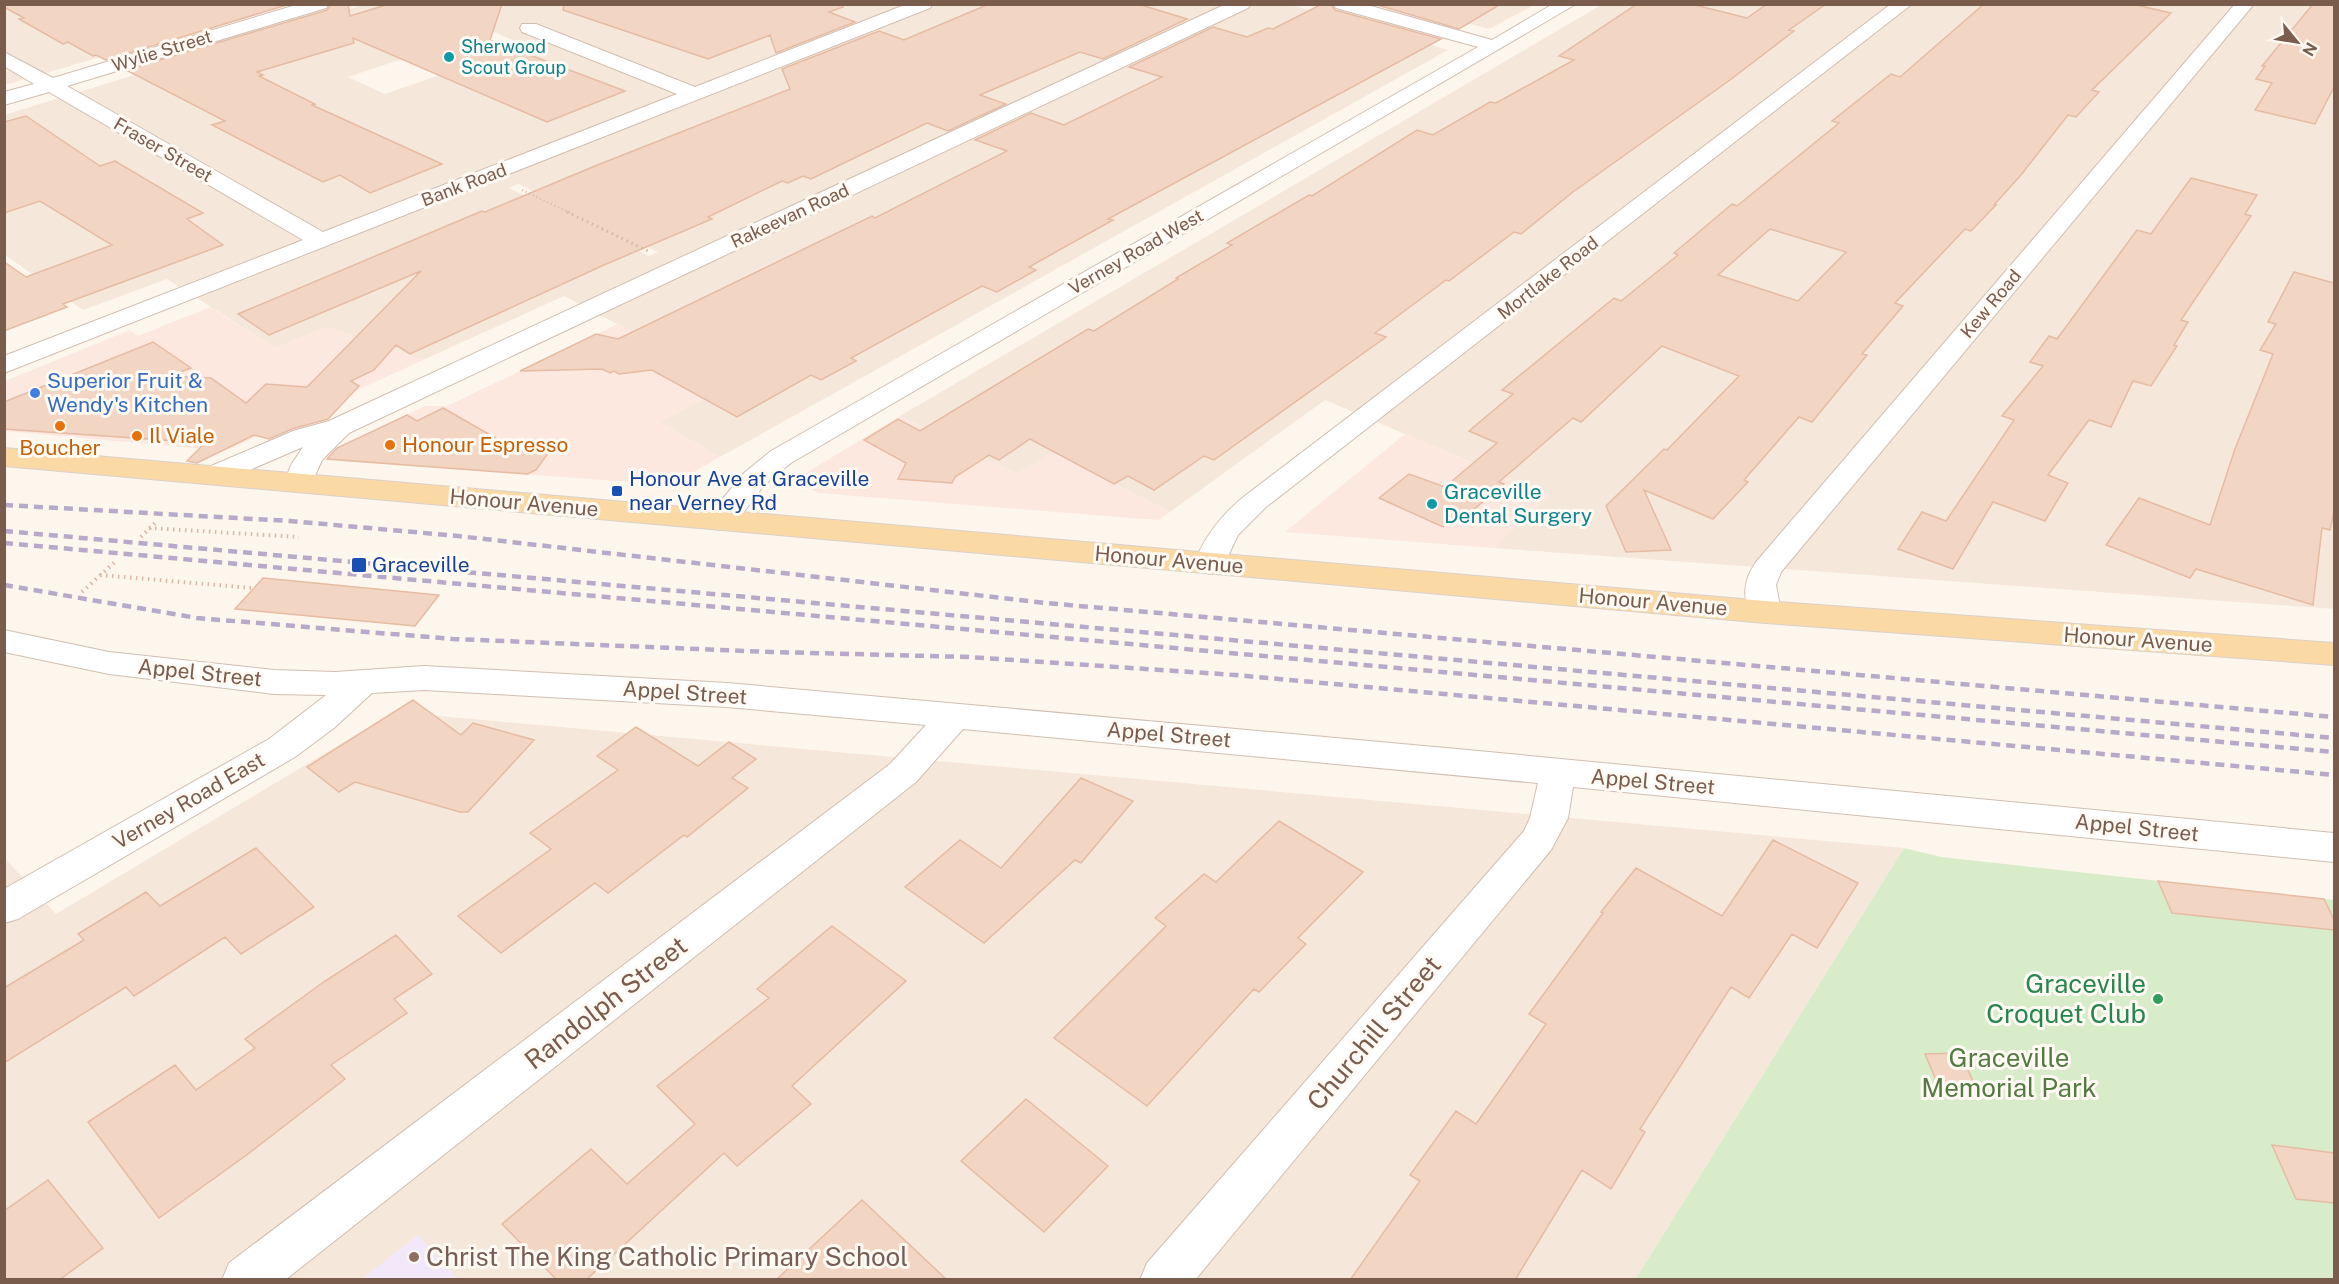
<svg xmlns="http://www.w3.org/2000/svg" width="2339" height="1284" viewBox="0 0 2339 1284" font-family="'Public Sans',sans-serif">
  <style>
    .residential { fill: #f5e8da; fill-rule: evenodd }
    .commercial { fill: #fde8e0 }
    .education { fill: #f3e8fa }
    .green { fill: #d8ecc9 }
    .building { fill: #f3d5c3; stroke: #e6bba3; stroke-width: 1.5; fill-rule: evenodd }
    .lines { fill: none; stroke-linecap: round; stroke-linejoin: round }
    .minor-casing { stroke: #d1beb0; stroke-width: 2 }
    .major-casing { stroke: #dad1cd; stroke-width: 2 }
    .path-far2 { stroke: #d9b8a5; stroke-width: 2; stroke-dasharray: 1 3; stroke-linecap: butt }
    .path-far1 { stroke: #d9b8a5; stroke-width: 3; stroke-dasharray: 1.5 4; stroke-linecap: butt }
    .path { stroke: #d9b8a5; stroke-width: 4; stroke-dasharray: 1.5 4.5; stroke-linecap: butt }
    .minor { fill: #fff; fill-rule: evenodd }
    .major { fill: #fbd9a5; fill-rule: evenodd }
    .rail { stroke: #b9a8c9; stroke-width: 4.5; stroke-dasharray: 9 6; stroke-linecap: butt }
    .culture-dot { fill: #0f9aa8; stroke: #fffaf3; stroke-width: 2 }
    .shop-dot { fill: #3f7fe0; stroke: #fffaf3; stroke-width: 2 }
    .food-dot { fill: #e8710a; stroke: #fffaf3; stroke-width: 2 }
    .transit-dot { fill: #1a4fb4; stroke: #fffaf3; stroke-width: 2 }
    .leisure-dot { fill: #2e9e5b; stroke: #fffaf3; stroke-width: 2 }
    .education-dot { fill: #8d6e63; stroke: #fffaf3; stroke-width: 2 }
    .labels { text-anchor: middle; stroke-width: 6; stroke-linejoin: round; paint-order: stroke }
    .far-culture-label { font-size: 18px; fill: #0d838f; stroke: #fffaf3; text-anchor: start }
    .far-street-label { font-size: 18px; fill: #7a5c4d; stroke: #fffaf3 }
    .shop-label { font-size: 21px; fill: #366cbe; stroke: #fffaf3; text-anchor: start }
    .food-label { font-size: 21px; fill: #c56008; stroke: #fffaf3; text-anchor: start }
    .transit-label { font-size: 21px; fill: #164399; stroke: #fffaf3; text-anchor: start }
    .culture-label { font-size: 21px; fill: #0d838f; stroke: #fffaf3; text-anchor: start }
    .street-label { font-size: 21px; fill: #7a5c4d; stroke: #fffaf3 }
    .near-leisure-label { font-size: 26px; fill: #27864d; stroke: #fffaf3; text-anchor: end }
    .near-street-label { font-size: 26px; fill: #7a5c4d; stroke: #fffaf3 }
    .near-park-label { font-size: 26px; fill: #537a41; stroke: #fffaf3 }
    .near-education-label { font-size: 26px; fill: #785e54; stroke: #fffaf3; text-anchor: start }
  </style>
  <rect width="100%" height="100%" fill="#fdf6ec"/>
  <path class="residential" d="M 366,4 L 1288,4 L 1448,50 L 720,457 L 659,422 L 730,384 L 564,296 L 423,360 L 327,327 L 275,348 L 167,279 L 83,310 L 5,255 L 4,115 ZM 489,30 L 525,45 L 385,94 L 348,77 ZM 518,184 L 658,252 L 649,256 L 509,188 Z
    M 5,5 L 278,5 L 5,85 Z
    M 1403,5 L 1534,5 L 1489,29 Z
    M 1601,5 L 2334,5 L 2334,609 L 1494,548 L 1548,495 L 1325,400 L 1170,512 L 1052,452 L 1017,474 L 900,416 Z
    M 394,712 L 1904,848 L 1635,1280 L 458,1280 L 418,1235 L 362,1279 L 5,1279 L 4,857 L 56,914 Z"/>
  <path class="commercial" d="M 210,307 L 275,348 L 327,327 L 423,360 L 225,451 L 5,431 L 5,381 L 130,330 L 138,336 Z
    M 618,324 L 731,383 L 660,422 L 720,457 L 671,485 L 342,461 L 322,455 L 425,406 L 447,406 Z
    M 900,416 L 1017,474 L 1051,452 L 1170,512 L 1159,520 L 1130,518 L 818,493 L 803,485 L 806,473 Z
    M 1405,434 L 1549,496 L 1494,548 L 1285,532 Z"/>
  <path class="education" d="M 418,1235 L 458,1279 L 362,1279 Z"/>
  <path class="green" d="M 1904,848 L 1941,857 L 2334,900 L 2334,1279 L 1635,1280 Z"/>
  <path class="building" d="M 4,4 L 290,4 L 106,60 L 96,55 L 93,56 L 68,42 L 63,44 L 19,19 L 24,18 L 4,7 Z
    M 331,4 L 348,4 L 350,16 L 389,4 L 502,4 L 490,40 L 625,91 L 547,122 L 353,38 L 354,43 L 257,72 L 263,75 L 259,76 L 315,104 L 312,105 L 442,164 L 370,193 L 340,175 L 323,182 L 212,125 L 225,121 L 126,70 L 327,10 Z
    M 564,4 L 843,4 L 843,7 L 829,12 L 855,22 L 776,53 L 770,35 L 708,59 L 563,10 Z
    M 989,4 L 1138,4 L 1187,19 L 1103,59 L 1080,52 L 980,95 L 1006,104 L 948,131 L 927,123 L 811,179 L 803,176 L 788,183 L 782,181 L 708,217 L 712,219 L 604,265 L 410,354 L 396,345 L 374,370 L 351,381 L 359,386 L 328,419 L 292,429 L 269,439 L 254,435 L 197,463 L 187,461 L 205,443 L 4,429 L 4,402 L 153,342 L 191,368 L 169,376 L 211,378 L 246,403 L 266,384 L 307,387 L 421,271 L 269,335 L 238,314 L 463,219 L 482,211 L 485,212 L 595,166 L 790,89 L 782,69 L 879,31 L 904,40 Z
    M 1322,4 L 1331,4 L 1335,10 L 1441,39 L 1108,219 L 1113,220 L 1029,267 L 1036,270 L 997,292 L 982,286 L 851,358 L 856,361 L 821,380 L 811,375 L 737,417 L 652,370 L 619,374 L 614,371 L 610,373 L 602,369 L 520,371 L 596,334 L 618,339 L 872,216 L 875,218 L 1007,151 L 975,140 L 1031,113 L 1064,125 L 1162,77 L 1129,67 L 1213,27 L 1247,37 L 1268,28 L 1273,29 Z
    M 1374,4 L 1501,4 L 1459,29 Z
    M 1637,4 L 1691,4 L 1747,18 L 1767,4 L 1826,4 L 1789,30 L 1794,31 L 1730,80 L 1573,192 L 1521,234 L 1514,232 L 1449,281 L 1446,280 L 1375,333 L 1386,337 L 1214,460 L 1204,456 L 1154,490 L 1128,476 L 1114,484 L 1030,439 L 999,460 L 989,455 L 955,477 L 952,483 L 898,479 L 906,463 L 864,440 L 898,419 L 920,431 L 1088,329 L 1094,331 L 1178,279 L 1176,278 L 1232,245 L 1227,243 L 1309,195 L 1312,196 L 1417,130 L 1433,135 L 1490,102 L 1496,103 L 1574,60 L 1559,56 Z
    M 1984,4 L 2132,4 L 2171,13 L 2092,90 L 2099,92 L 2076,117 L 2068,115 L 2021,175 L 1994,205 L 1996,205 L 1971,231 L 1965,229 L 1895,303 L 1903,306 L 1862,354 L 1867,355 L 1812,422 L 1799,417 L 1744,480 L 1748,482 L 1713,519 L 1644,490 L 1671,550 L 1626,552 L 1606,506 L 1664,449 L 1667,450 L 1739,376 L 1662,346 L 1581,422 L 1573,418 L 1499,482 L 1504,484 L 1459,522 L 1453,519 L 1443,527 L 1379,498 L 1409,474 L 1445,487 L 1497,443 L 1469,431 L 1513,394 L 1502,390 L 1614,298 L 1621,301 L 1678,255 L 1674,253 L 1732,204 L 1737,206 L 1839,123 L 1832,121 L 1891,74 L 1900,77 ZM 1770,229 L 1846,252 L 1798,301 L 1718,275 Z
    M 2313,4 L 2334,4 L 2334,87 L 2315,124 L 2255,110 L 2272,83 L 2256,79 L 2265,66 L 2262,66 Z
    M 26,116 L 100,166 L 115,161 L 203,213 L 187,219 L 223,245 L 63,304 L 67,307 L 4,331 L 4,262 L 26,277 L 112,245 L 40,201 L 4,213 L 4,122 Z
    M 2191,178 L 2257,195 L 2245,214 L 2251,216 L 2181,320 L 2188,322 L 2174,345 L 2177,346 L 2151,386 L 2133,381 L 2111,427 L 2089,420 L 2048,475 L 2068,483 L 2045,521 L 1993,502 L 1953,569 L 1898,549 L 1922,512 L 1946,521 L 2014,420 L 2002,416 L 2043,366 L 2030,362 L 2049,336 L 2057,339 L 2137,230 L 2151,234 Z
    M 2294,272 L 2334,283 L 2334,511 L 2330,530 L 2322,528 L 2313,605 L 2196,569 L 2190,578 L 2106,545 L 2139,498 L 2210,525 L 2235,449 L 2273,354 L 2260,350 L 2276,324 L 2268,322 Z
    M 443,408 L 499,440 L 554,445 L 536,470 L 527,474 L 327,459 L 337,448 L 407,415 L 417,421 Z
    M 263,578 L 439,595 L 415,626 L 235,609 Z
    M 413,700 L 461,735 L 473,723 L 534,740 L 468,812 L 460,812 L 355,782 L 339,792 L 307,767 Z
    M 636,727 L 698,766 L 729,742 L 756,759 L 732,778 L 748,788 L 687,837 L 684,835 L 608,893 L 595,883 L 501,953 L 458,916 L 551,849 L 530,833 L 618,770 L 597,756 Z
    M 1081,778 L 1133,801 L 1081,863 L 1075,860 L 984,943 L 905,887 L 960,840 L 1001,868 Z
    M 1279,821 L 1363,872 L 1298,938 L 1306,944 L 1259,992 L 1254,989 L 1147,1106 L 1054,1038 L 1166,926 L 1155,918 L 1204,874 L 1216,882 Z
    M 1773,840 L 1858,883 L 1817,948 L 1792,934 L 1749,998 L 1731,987 L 1640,1129 L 1645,1132 L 1611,1189 L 1582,1170 L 1515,1280 L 1350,1280 L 1420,1181 L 1410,1175 L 1456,1111 L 1476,1124 L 1546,1024 L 1529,1014 L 1603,913 L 1601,912 L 1636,868 L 1722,916 Z
    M 256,848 L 314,907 L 241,954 L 225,937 L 134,996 L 126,987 L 4,1063 L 4,988 L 84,940 L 78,934 L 146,892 L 160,906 Z
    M 2158,881 L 2324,899 L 2334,920 L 2334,930 L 2172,913 Z
    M 832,926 L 906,981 L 792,1086 L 811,1104 L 737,1166 L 724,1153 L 586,1280 L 557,1280 L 502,1224 L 591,1149 L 627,1184 L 695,1124 L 657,1086 L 769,998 L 757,989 Z
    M 396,935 L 432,974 L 394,999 L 407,1013 L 331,1065 L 345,1079 L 248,1154 L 159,1218 L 88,1122 L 175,1065 L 196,1090 L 255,1048 L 245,1039 L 325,981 Z
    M 1960,1053 L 1979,1094 L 1942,1094 L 1925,1054 Z
    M 1026,1099 L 1108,1166 L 1044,1232 L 961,1161 Z
    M 2272,1145 L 2334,1153 L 2334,1203 L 2296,1199 Z
    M 48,1180 L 103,1248 L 59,1280 L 4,1280 L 4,1211 Z
    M 862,1200 L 947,1280 L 776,1280 Z"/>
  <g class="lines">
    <g class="minor-casing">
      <path id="minor" d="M 299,4 L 329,4 L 326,8 L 67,86 L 323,232 L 677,94 L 522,32 L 520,28 L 522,24 L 536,24 L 695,87 L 907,4 L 933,4 L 930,8 L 4,373 L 4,356 L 303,240 L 49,92 L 4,105 L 4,92 L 34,84 L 4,66 L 4,52 L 53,78 Z
        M 1226,4 L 1251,4 L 1248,8 L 349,433 L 322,460 L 309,489 L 299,492 L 289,489 L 284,483 L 291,465 L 303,447 L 224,481 L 214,484 L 204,481 L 199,475 L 204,469 L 293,431 L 329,421 Z
        M 1333,4 L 1364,4 L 1492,40 L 1553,4 L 1576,4 L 791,463 L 764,485 L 732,528 L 721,530 L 710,528 L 706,521 L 710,514 L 744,473 L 771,451 L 1478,47 L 1336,8 Z
        M 1891,4 L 1912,4 L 1266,507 L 1238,535 L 1221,571 L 1210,574 L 1199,571 L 1194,564 C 1205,535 1222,514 1246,495 Z
        M 2235,4 L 2254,4 L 1781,572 L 1776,585 L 1781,612 L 1776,619 L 1765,623 L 1754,619 C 1741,599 1743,581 1756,562 Z
        M 4,630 L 109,652 L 274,670 L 335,672 L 424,666 L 727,683 L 1457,749 L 2334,833 L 2334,862 L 1573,787 L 1568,818 L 1551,850 L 1195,1280 L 1140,1280 L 1147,1263 L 1524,831 L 1530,818 L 1538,783 L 963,729 L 916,782 L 285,1280 L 222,1280 L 229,1263 L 890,764 L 926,725 L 727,707 L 424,690 L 372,693 L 334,728 L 295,757 L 18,919 L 4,923 L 4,889 L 269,739 L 326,695 L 274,694 L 109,674 L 4,652 Z"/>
    </g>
    <g class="major-casing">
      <path id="major" d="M 4,448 L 1765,601 L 2334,643 L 2334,665 L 1765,623 L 4,466 Z"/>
    </g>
    <path class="path-far2" d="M 522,190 L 570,213"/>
    <path class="path-far1" d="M 567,212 L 648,251"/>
    <path class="path" d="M 149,528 L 299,537
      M 141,537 L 157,521
      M 100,575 L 252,588
      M 82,592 L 117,560"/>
    <use href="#minor" class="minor"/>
    <use href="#major" class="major"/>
    <path class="rail" d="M 4,505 L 290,521 L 458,536 L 1046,603 L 2334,717
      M 4,531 L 2334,738
      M 4,543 L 2334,752
      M 4,585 L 197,618 L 453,639 L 771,652 L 969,657 L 1235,675 L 2334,775"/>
  </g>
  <g class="culture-dot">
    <circle cx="449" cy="57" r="6"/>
    <circle cx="1432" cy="504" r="6"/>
  </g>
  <circle class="shop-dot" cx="35" cy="393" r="6"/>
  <g class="food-dot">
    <circle cx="60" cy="426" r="6"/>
    <circle cx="137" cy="436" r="6"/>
    <circle cx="390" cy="445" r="6"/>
  </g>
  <g class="transit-dot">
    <rect x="611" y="485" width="12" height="12" rx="3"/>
    <rect x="351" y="557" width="16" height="16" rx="3"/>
  </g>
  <circle class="leisure-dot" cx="2158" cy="999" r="6"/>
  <circle class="education-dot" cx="414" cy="1257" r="6"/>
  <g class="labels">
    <g class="far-culture-label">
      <text x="461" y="53">Sherwood<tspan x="461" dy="21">Scout Group</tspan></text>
    </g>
    <g class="far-street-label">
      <text transform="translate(162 51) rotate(-17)" y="6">Wylie Street</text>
      <text transform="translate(163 150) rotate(30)" y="6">Fraser Street</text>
      <text transform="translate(464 185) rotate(-21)" y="6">Bank Road</text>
      <text transform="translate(790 216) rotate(-25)" y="6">Rakeevan Road</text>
      <text transform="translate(1136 252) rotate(-30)" y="6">Verney Road West</text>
      <text transform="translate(1548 278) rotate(-38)" y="6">Mortlake Road</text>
      <text transform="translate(1991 304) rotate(-50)" y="6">Kew Road</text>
    </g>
    <g class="shop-label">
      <text x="47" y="388">Superior Fruit &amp;<tspan x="47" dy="24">Wendy's Kitchen</tspan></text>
    </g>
    <g class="food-label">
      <text x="149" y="443">Il Viale</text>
      <text x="402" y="452">Honour Espresso</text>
      <text x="60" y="455" text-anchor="middle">Boucher</text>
    </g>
    <g class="transit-label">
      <text x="629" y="486">Honour Ave at Graceville<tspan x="629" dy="24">near Verney Rd</tspan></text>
      <text x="372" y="572">Graceville</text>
    </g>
    <g class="culture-label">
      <text x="1444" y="499">Graceville<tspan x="1444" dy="24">Dental Surgery</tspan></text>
    </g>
    <g class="street-label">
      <text transform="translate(524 503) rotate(5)" y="7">Honour Avenue</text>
      <text transform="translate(1169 560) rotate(5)" y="7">Honour Avenue</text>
      <text transform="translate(1653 602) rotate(5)" y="7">Honour Avenue</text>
      <text transform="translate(2138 640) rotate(4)" y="7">Honour Avenue</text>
      <text transform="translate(200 673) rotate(6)" y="7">Appel Street</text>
      <text transform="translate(685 693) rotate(4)" y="7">Appel Street</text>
      <text transform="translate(1169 735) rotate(5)" y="7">Appel Street</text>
      <text transform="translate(1653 782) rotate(5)" y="7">Appel Street</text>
      <text transform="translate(189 801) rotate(-30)" y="7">Verney Road East</text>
      <text transform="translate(2137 828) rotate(6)" y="7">Appel Street</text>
    </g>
    <g class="near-leisure-label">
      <text x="2146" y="993">Graceville<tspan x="2146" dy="30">Croquet Club</tspan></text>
    </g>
    <g class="near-street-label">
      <text transform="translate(606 1003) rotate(-38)" y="9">Randolph Street</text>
      <text transform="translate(1374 1033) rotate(-50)" y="9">Churchill Street</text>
    </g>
    <g class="near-park-label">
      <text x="2009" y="1067">Graceville<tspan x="2009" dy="30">Memorial Park</tspan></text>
    </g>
    <g class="near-education-label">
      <text x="426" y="1266">Christ The King Catholic Primary School</text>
    </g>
  </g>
  <rect width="2339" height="1284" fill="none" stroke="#7a5c4d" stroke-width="12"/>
  <g transform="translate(2297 42) rotate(120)" stroke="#fffaf3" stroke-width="4.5" paint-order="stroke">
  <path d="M0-4.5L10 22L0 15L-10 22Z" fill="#7a5c4d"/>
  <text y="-9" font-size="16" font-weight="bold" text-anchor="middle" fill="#7a5c4d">N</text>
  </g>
</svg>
